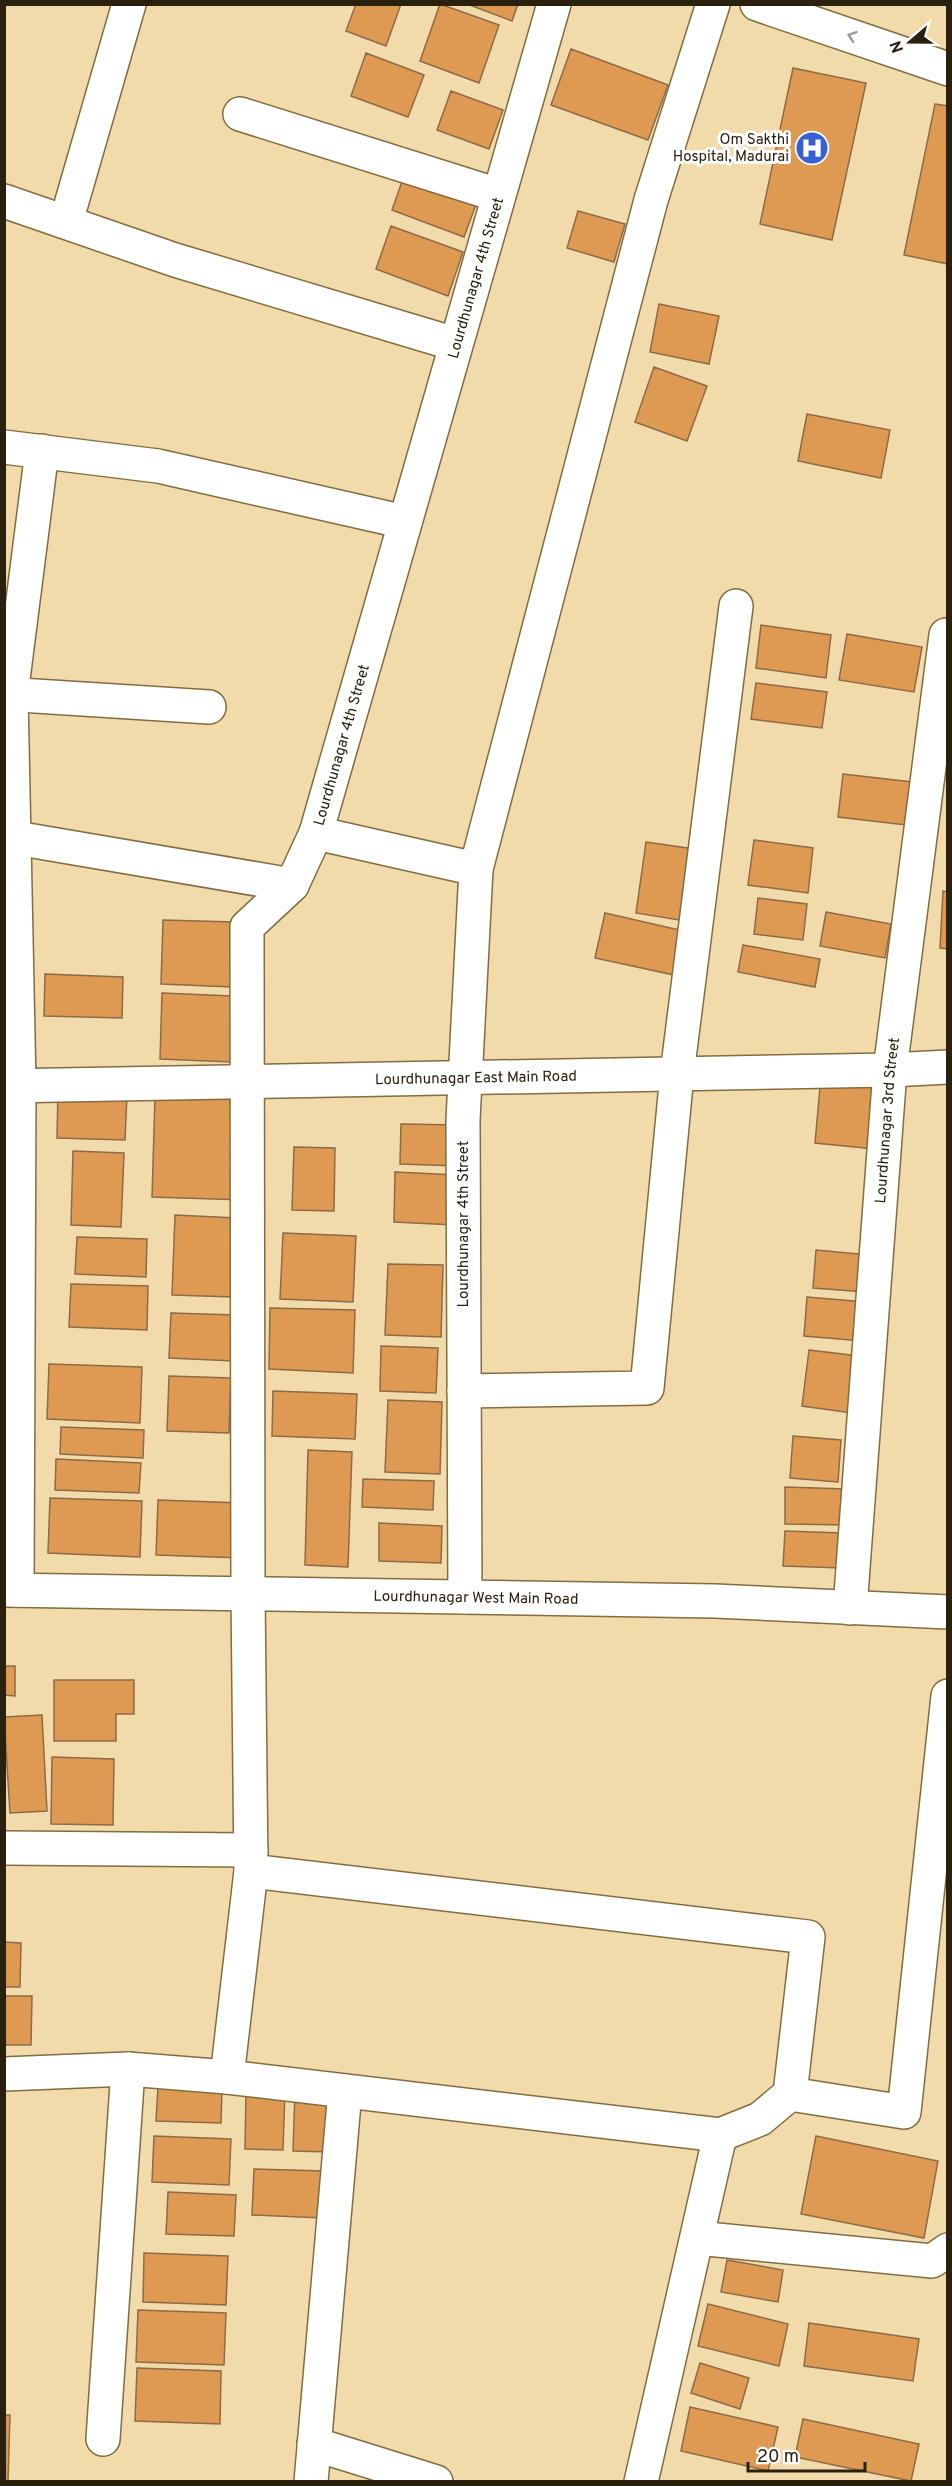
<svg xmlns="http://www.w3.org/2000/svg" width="952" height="2486" viewBox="0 0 952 2486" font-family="Overpass,sans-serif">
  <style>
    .building { fill: #de9a52; stroke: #8e6a47; stroke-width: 1.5 }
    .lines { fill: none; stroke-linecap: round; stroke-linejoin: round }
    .minor-casing { stroke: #816d40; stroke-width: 36 }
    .primary-casing { stroke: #816d40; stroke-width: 36 }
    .minor { stroke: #fff; stroke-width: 33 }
    .primary { stroke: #fff; stroke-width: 33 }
    .oneway { stroke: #9f9b93 }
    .labels { text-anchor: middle; stroke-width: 6; stroke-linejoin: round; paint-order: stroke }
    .poi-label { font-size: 15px; fill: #29200e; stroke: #fff; text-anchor: end }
    .street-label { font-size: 15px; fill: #29200e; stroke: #fff }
  </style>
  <rect width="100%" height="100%" fill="#f2dbab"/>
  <path class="building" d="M 356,4 L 401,4 L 386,46 L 346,31 Z
    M 440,4 L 499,25 L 479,83 L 420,61 Z
    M 467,4 L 518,4 L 512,21 Z
    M 571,49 L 668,85 L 648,140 L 551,105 Z
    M 366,53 L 424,75 L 408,117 L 351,96 Z
    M 793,68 L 866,83 L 832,240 L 760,224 Z
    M 451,91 L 503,110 L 489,149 L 437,130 Z
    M 935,104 L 948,106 L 948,264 L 904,255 Z
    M 405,173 L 478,199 L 464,237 L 392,210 Z
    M 578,211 L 625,224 L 614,262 L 567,248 Z
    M 391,226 L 463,252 L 448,296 L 376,269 Z
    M 659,304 L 719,316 L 709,364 L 650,352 Z
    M 654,367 L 707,386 L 687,441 L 635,422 Z
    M 807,414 L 890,430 L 881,478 L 798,461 Z
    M 761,625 L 831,635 L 826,678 L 756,668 Z
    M 847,634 L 922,647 L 914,692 L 839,680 Z
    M 756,683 L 827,692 L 822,728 L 751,719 Z
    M 843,774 L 912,782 L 906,825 L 838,817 Z
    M 754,840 L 813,848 L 808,893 L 748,885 Z
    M 646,842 L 701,850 L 691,922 L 636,913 Z
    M 943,891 L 948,892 L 948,949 L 940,948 Z
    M 758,898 L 807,904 L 803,940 L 754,934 Z
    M 826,912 L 891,924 L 885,958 L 820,946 Z
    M 605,913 L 684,931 L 674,975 L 595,958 Z
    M 163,920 L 234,922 L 232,987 L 161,984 Z
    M 743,945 L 820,959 L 815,987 L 738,972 Z
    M 45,974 L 123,977 L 122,1018 L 44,1016 Z
    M 162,993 L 232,996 L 231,1062 L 160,1059 Z
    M 821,1076 L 881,1082 L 874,1149 L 815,1143 Z
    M 58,1092 L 127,1095 L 125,1140 L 57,1138 Z
    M 155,1097 L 247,1100 L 244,1200 L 152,1197 Z
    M 401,1124 L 461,1125 L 459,1166 L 400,1164 Z
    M 294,1147 L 335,1148 L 334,1211 L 292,1210 Z
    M 73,1151 L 124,1153 L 121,1227 L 71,1225 Z
    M 395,1172 L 457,1175 L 455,1225 L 394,1222 Z
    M 175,1215 L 236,1218 L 233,1297 L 172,1295 Z
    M 283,1233 L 356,1236 L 353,1302 L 280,1299 Z
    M 77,1237 L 147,1239 L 146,1277 L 75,1274 Z
    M 816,1250 L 869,1255 L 866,1292 L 813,1288 Z
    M 388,1264 L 443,1265 L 441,1337 L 385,1335 Z
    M 71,1284 L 148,1286 L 147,1330 L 69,1327 Z
    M 807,1297 L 865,1302 L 862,1341 L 804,1336 Z
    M 270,1308 L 355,1310 L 353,1373 L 269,1369 Z
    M 171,1313 L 235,1315 L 234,1361 L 169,1358 Z
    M 381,1346 L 438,1348 L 436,1393 L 380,1391 Z
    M 809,1350 L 859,1356 L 852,1413 L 802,1406 Z
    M 49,1364 L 142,1367 L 140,1423 L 47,1419 Z
    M 169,1376 L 231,1378 L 229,1433 L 167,1431 Z
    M 273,1391 L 357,1394 L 355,1439 L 272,1436 Z
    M 388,1400 L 442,1402 L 440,1474 L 385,1472 Z
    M 61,1427 L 144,1430 L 143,1458 L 60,1454 Z
    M 793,1436 L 841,1440 L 838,1482 L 790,1478 Z
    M 308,1450 L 352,1452 L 348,1567 L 305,1565 Z
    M 56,1459 L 141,1463 L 139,1493 L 55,1490 Z
    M 363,1479 L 434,1481 L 433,1510 L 362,1507 Z
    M 785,1487 L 847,1489 L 847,1525 L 785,1524 Z
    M 50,1498 L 142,1501 L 140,1557 L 48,1553 Z
    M 158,1500 L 243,1503 L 241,1558 L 156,1555 Z
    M 379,1523 L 442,1526 L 441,1563 L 379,1561 Z
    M 785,1531 L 843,1533 L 842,1568 L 783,1566 Z
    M 4,1666 L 15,1666 L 15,1696 L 4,1695 Z
    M 54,1680 L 134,1680 L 134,1714 L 116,1714 L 116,1741 L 54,1741 Z
    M 42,1715 L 47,1811 L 10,1813 L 4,1717 Z
    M 52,1757 L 114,1759 L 113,1825 L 51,1824 Z
    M 4,1942 L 21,1943 L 20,1987 L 4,1987 Z
    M 4,1996 L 32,1996 L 31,2045 L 4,2045 Z
    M 158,2087 L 222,2089 L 221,2123 L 156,2121 Z
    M 246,2091 L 285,2092 L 283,2150 L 245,2149 Z
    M 295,2093 L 334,2094 L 332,2152 L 293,2151 Z
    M 154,2136 L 231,2139 L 229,2185 L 152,2182 Z
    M 816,2136 L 938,2161 L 924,2238 L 801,2214 Z
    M 254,2169 L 324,2171 L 322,2218 L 252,2215 Z
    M 168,2192 L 236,2195 L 234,2236 L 166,2234 Z
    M 144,2253 L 228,2256 L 226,2305 L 143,2302 Z
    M 727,2260 L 783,2270 L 778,2302 L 721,2292 Z
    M 708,2304 L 788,2324 L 779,2366 L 698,2346 Z
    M 138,2310 L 226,2313 L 224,2365 L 136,2362 Z
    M 809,2323 L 919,2339 L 913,2381 L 804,2366 Z
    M 700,2363 L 749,2378 L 740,2409 L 691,2393 Z
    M 137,2368 L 221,2371 L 220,2424 L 135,2421 Z
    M 690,2407 L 778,2427 L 768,2471 L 681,2451 Z
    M 4,2415 L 10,2415 L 8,2482 L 4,2482 Z
    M 803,2419 L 919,2444 L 911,2481 L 795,2457 Z"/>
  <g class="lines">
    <g class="minor-casing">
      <g id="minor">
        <path d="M 240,114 L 498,195"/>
        <path d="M 4,201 L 175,260 L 455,344"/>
        <path d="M 66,222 L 129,4"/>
        <path d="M 4,447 L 158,466 L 405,522"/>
        <path d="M 4,694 L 209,707"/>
        <path d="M 4,836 L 292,885"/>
        <path d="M 476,869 L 651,200 L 713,4"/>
        <path id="s1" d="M 4,1086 L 890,1070 L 948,1067"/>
        <path d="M 464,1391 L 647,1388 L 677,1074 L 736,606"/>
        <path id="s2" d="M 4,1590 L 715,1601 L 948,1612"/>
        <path d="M 17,1590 L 19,1085 L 11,695 L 42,451"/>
        <path id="s3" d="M 465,1597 L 463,1120 L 476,869 L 316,833 L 554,4"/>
        <path id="s4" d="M 850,1608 L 890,1070 L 946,635"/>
        <path d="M 4,1848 L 251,1850"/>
        <path d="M 251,1871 L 808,1937 L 790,2094 L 904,2112 L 948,1696"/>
        <path d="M 4,2074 L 128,2069"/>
        <path d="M 227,2077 L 251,1871 L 248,1594 L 247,927 L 292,885 L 316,833"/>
        <path d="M 720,2135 L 760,2119 L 790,2094"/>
        <path d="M 697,2238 L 932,2261 L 948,2250"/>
        <path d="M 103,2439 L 128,2069 L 227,2077 L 720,2135 L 641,2482"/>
        <path d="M 314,2444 L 436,2482"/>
        <path d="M 311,2482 L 345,2091"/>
      </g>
    </g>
    <g class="primary-casing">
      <path id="primary" d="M 757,4 L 948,69"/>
    </g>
    <use href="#minor" class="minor"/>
    <use href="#primary" class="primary"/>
  </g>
  <defs><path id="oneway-chevron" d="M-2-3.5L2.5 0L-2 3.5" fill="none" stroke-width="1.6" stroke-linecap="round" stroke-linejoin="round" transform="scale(1.5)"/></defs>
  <use class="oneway" href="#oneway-chevron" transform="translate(852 36) rotate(-161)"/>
  <defs>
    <g id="hospital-disc" transform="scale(1.725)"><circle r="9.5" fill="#3860d1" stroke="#fff"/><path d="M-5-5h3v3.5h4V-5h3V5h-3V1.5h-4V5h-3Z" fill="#fff"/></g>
  </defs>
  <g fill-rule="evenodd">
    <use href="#hospital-disc" x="812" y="148"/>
  </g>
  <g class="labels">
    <g class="poi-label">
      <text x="789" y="144">Om Sakthi<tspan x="789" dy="17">Hospital, Madurai</tspan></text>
    </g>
    <g class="street-label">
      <text dy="5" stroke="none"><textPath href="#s3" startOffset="1470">Lourdhunagar 4th Street</textPath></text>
      <text dy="5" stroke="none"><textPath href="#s3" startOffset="984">Lourdhunagar 4th Street</textPath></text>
      <text dy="5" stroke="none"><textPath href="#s1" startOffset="472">Lourdhunagar East Main Road</textPath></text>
      <text dy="5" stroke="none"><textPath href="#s4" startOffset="489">Lourdhunagar 3rd Street</textPath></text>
      <text transform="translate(463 1224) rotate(-90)" y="5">Lourdhunagar 4th Street</text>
      <text dy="5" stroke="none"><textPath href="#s2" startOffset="472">Lourdhunagar West Main Road</textPath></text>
    </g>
  </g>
  <rect width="952" height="2486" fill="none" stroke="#29200e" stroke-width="12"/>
  <g transform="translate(910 42) rotate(250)" stroke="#ffffff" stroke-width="4.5" paint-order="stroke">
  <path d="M0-4.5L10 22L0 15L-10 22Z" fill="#29200e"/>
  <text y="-9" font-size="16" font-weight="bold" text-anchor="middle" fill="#29200e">N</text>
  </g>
  <path d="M748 2462v9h117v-9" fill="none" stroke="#29200e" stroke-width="3"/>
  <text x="757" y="2462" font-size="18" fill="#29200e" stroke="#ffffff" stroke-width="4.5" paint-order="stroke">20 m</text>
</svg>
